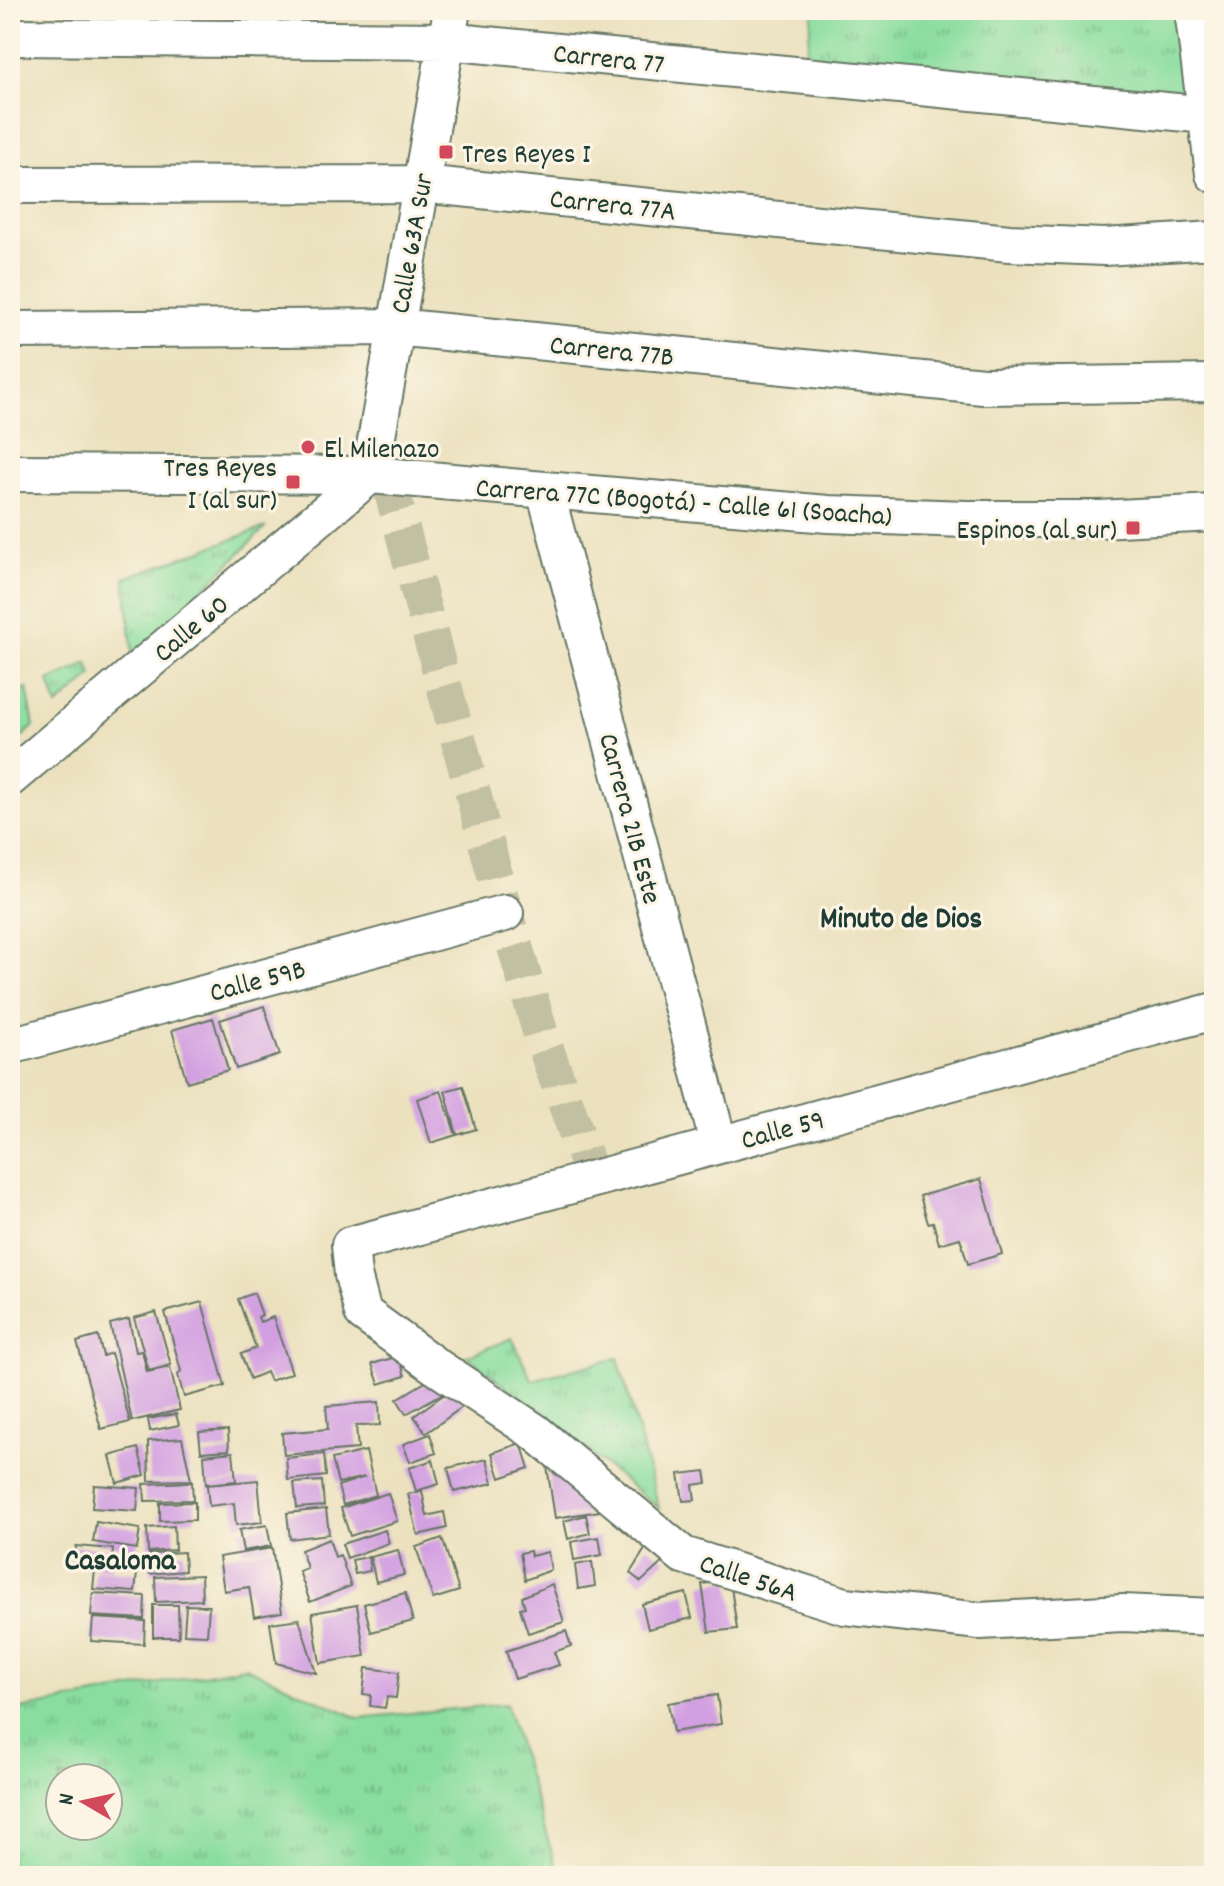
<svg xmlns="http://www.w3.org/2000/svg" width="1224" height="1886" viewBox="0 0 1224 1886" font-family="Dekko,sans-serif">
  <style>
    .grass { fill: url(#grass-tufts); stroke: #548d69; stroke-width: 2; fill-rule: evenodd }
    .building { fill: #d29fe1 }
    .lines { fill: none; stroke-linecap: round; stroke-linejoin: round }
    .minor-tunnel { stroke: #c2c0a2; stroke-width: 36; stroke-dasharray: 36 18; stroke-linecap: butt }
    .minor-casing { stroke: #667664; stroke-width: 40 }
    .minor { stroke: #fff; stroke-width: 36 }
    .poi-dot { fill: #d1495b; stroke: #fcf5e5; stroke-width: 3 }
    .labels { text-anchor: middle; stroke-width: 6; stroke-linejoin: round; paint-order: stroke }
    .street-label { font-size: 28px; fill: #1f3d34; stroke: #fcf5e5 }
    .poi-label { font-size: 28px; fill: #1f3d34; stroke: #fcf5e5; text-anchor: start }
    .neighbourhood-label { font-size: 30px; font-weight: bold; fill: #1f3d34; stroke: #fcf5e5 }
  </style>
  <defs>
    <pattern id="grass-tufts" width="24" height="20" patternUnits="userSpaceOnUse" patternTransform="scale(2)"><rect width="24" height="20" fill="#89dd9e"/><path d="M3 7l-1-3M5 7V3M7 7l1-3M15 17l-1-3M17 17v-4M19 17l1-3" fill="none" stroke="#6fb482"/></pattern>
  </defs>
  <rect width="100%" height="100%" fill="#fcf5e5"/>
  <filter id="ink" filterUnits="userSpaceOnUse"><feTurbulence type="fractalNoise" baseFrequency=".0125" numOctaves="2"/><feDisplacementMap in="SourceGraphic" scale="16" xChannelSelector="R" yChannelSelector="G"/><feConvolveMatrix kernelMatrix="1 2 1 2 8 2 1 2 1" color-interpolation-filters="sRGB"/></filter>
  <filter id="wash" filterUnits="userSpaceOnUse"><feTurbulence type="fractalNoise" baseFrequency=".006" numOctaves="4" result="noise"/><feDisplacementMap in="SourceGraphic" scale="32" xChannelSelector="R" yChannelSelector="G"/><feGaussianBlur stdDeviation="1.8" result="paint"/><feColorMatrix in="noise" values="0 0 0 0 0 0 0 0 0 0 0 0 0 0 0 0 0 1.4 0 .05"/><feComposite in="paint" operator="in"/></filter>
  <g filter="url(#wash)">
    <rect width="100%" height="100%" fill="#ebe1be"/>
    <path class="grass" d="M 813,10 L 1175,10 L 1187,98 L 806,56 Z
      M 266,527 L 133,659 L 125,578 Z
      M 88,663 L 92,676 L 57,706 L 49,681 Z
      M 27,688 L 34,726 L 10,747 L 10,694 Z
      M 512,1338 L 532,1380 L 618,1358 L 659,1508 L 467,1356 Z
      M 245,1667 L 358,1718 L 506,1704 L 559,1876 L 10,1876 L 10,1711 ZM 108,1778 L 108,1826 L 60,1826 L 60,1778 Z"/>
    <g id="blocks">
      <path class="building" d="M 264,1006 L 280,1055 L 236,1069 L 220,1020 Z
        M 213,1018 L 228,1070 L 187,1082 L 172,1030 Z
        M 463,1086 L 476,1129 L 457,1135 L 445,1091 Z
        M 441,1091 L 456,1135 L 431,1143 L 417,1099 Z
        M 981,1179 L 1002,1254 L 968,1264 L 960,1238 L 939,1244 L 933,1222 L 928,1223 L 920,1196 Z
        M 254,1293 L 262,1315 L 258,1317 L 260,1322 L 273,1317 L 292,1373 L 270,1381 L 266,1372 L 250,1379 L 241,1354 L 256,1348 L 238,1299 Z
        M 202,1302 L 225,1386 L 184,1397 L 178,1375 L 181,1371 L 165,1312 Z
        M 156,1312 L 171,1365 L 149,1371 L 134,1318 Z
        M 129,1319 L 136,1352 L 142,1351 L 147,1372 L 170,1367 L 180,1410 L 132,1421 L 110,1324 Z
        M 98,1336 L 103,1356 L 111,1353 L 130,1422 L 101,1429 L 77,1342 Z
        M 399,1356 L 405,1376 L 379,1384 L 372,1364 Z
        M 434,1377 L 443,1393 L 406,1414 L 397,1399 Z
        M 453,1388 L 465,1405 L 426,1433 L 414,1416 Z
        M 379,1402 L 380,1425 L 356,1426 L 358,1449 L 284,1455 L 282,1433 L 328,1429 L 326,1406 Z
        M 176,1414 L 179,1425 L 150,1431 L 148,1419 Z
        M 228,1430 L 229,1450 L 201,1452 L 199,1432 Z
        M 430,1434 L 436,1453 L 410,1462 L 403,1444 Z
        M 182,1438 L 191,1480 L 149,1481 L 148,1441 Z
        M 521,1443 L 529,1468 L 500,1478 L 492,1453 Z
        M 138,1448 L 145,1475 L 117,1483 L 110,1456 Z
        M 366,1451 L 376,1495 L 343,1505 L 338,1486 L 365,1477 L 338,1483 L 332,1459 Z
        M 233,1452 L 236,1481 L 206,1484 L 204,1455 Z
        M 324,1454 L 326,1476 L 288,1480 L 286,1458 Z
        M 487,1459 L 493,1483 L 454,1492 L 448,1468 Z
        M 433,1460 L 439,1484 L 416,1491 L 409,1468 Z
        M 546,1460 L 606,1510 L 555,1518 Z
        M 705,1471 L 707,1483 L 693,1485 L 695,1500 L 683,1501 L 679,1474 Z
        M 258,1480 L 262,1522 L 236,1525 L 234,1503 L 209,1506 L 207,1485 Z
        M 322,1481 L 324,1506 L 297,1508 L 294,1483 Z
        M 192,1482 L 193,1500 L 145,1501 L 144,1484 Z
        M 94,1485 L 139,1488 L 137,1511 L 92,1508 Z
        M 422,1491 L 427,1516 L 444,1512 L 447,1528 L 418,1535 L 408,1494 Z
        M 388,1493 L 397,1521 L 350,1536 L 341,1508 Z
        M 195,1502 L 195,1520 L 160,1521 L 160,1503 Z
        M 326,1509 L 329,1534 L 290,1539 L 287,1513 Z
        M 586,1515 L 590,1533 L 568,1539 L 564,1521 Z
        M 96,1522 L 140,1529 L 137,1549 L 93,1542 Z
        M 267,1525 L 271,1546 L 243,1551 L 239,1530 Z
        M 174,1526 L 175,1550 L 148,1552 L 147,1528 Z
        M 385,1530 L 389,1543 L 347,1558 L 342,1544 Z
        M 599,1537 L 602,1555 L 574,1560 L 571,1542 Z
        M 442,1538 L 459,1591 L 433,1599 L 416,1547 Z
        M 329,1539 L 335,1557 L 340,1555 L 351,1586 L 310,1602 L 299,1571 L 307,1568 L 301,1550 Z
        M 76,1546 L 113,1549 L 111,1569 L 74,1565 Z
        M 647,1546 L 665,1560 L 641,1582 L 630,1573 Z
        M 272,1548 L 282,1612 L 254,1617 L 249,1587 L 224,1591 L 219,1557 Z
        M 398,1550 L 404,1575 L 376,1582 L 370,1557 Z
        M 530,1551 L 531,1556 L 548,1552 L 551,1570 L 525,1580 L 520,1553 Z
        M 184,1552 L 185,1571 L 150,1574 L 149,1554 Z
        M 368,1557 L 370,1571 L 355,1574 L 352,1560 Z
        M 592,1562 L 595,1586 L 578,1589 L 575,1565 Z
        M 95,1570 L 137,1573 L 135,1592 L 93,1589 Z
        M 201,1575 L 202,1600 L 156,1602 L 155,1577 Z
        M 730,1580 L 737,1629 L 709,1632 L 702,1584 Z
        M 552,1584 L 564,1622 L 528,1633 L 520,1608 L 525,1607 L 522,1597 Z
        M 93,1593 L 145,1596 L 144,1619 L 91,1616 Z
        M 405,1593 L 413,1621 L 371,1632 L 364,1604 Z
        M 686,1593 L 692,1618 L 648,1629 L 642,1604 Z
        M 153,1605 L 178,1605 L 179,1637 L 153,1637 Z
        M 186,1605 L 209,1606 L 207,1635 L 184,1634 Z
        M 357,1605 L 365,1656 L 320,1663 L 312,1613 Z
        M 93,1618 L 145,1621 L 144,1644 L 91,1641 Z
        M 299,1619 L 316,1673 L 276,1663 L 270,1623 Z
        M 566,1631 L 571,1646 L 554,1652 L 559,1665 L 515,1679 L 506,1651 Z
        M 366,1668 L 399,1672 L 396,1698 L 387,1697 L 385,1708 L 370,1706 L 371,1695 L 363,1694 Z
        M 717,1695 L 721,1724 L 673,1732 L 668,1703 Z"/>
    </g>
  </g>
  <g filter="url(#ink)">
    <use href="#blocks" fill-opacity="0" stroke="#667664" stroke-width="2"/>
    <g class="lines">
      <path class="minor-tunnel" d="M 388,477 L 505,913 L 542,1038 L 593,1179"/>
      <g class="minor-casing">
        <path id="minor" d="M 1193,10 L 1214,174
          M 10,37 L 446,41 L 1207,115
          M 10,185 L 421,184 L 1009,243 L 1104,247 L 1214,240
          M 10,330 L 395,327 L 983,386 L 1214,383
          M 10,473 L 370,475 L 828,514 L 966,519 L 1099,519 L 1214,513
          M 370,475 L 452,10
          M 545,490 L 719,1145
          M 10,778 L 370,475
          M 1214,1011 L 350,1245 L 353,1275 L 363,1313 L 434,1365 L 535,1432 L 683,1555 L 845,1606 L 980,1621 L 1122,1613 L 1214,1617
          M 10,1046 L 505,913"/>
      </g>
      <use href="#minor" class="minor"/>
    </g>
  </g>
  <g class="poi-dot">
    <rect x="438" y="144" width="16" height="16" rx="4"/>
    <circle cx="308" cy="447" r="8"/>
    <rect x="285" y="474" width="16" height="16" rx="4"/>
    <rect x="1125" y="520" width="16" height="16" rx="4"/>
  </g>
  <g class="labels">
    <g class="street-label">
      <text transform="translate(609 57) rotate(6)" y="10">Carrera 77</text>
      <text transform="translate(613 203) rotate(6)" y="10">Carrera 77A</text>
      <text transform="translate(410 243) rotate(-80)" y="10">Calle 63A Sur</text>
      <text transform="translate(612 349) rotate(6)" y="10">Carrera 77B</text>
      <text transform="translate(684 500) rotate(4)" y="10">Carrera 77C (Bogotá) - Calle 61 (Soacha)</text>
      <text transform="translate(190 627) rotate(-40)" y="10">Calle 60</text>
      <text transform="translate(632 818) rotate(75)" y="10">Carrera 21B Este</text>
      <text transform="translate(257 979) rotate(-15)" y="10">Calle 59B</text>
      <text transform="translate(782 1128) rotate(-15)" y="10">Calle 59</text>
      <text transform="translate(749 1576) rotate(18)" y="10">Calle 56A</text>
    </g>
    <g class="poi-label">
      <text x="462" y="162">Tres Reyes I</text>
      <text x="324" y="457">El Milenazo</text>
      <text x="277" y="476" text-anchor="end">Tres Reyes<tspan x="277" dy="32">I (al sur)</tspan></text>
      <text x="1117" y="538" text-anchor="end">Espinos (al sur)</text>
    </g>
    <g class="neighbourhood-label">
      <text x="901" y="927">Minuto de Dios</text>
      <text x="120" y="1569">Casaloma</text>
    </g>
  </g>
  <rect width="1224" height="1886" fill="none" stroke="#fcf5e5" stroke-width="40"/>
  <g transform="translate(84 1802) rotate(279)"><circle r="38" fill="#fcf5e5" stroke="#a4ab9e" stroke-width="2"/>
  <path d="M0-6L14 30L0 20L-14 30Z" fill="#d1495b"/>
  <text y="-12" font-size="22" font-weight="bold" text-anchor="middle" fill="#1f3d34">N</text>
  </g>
</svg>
